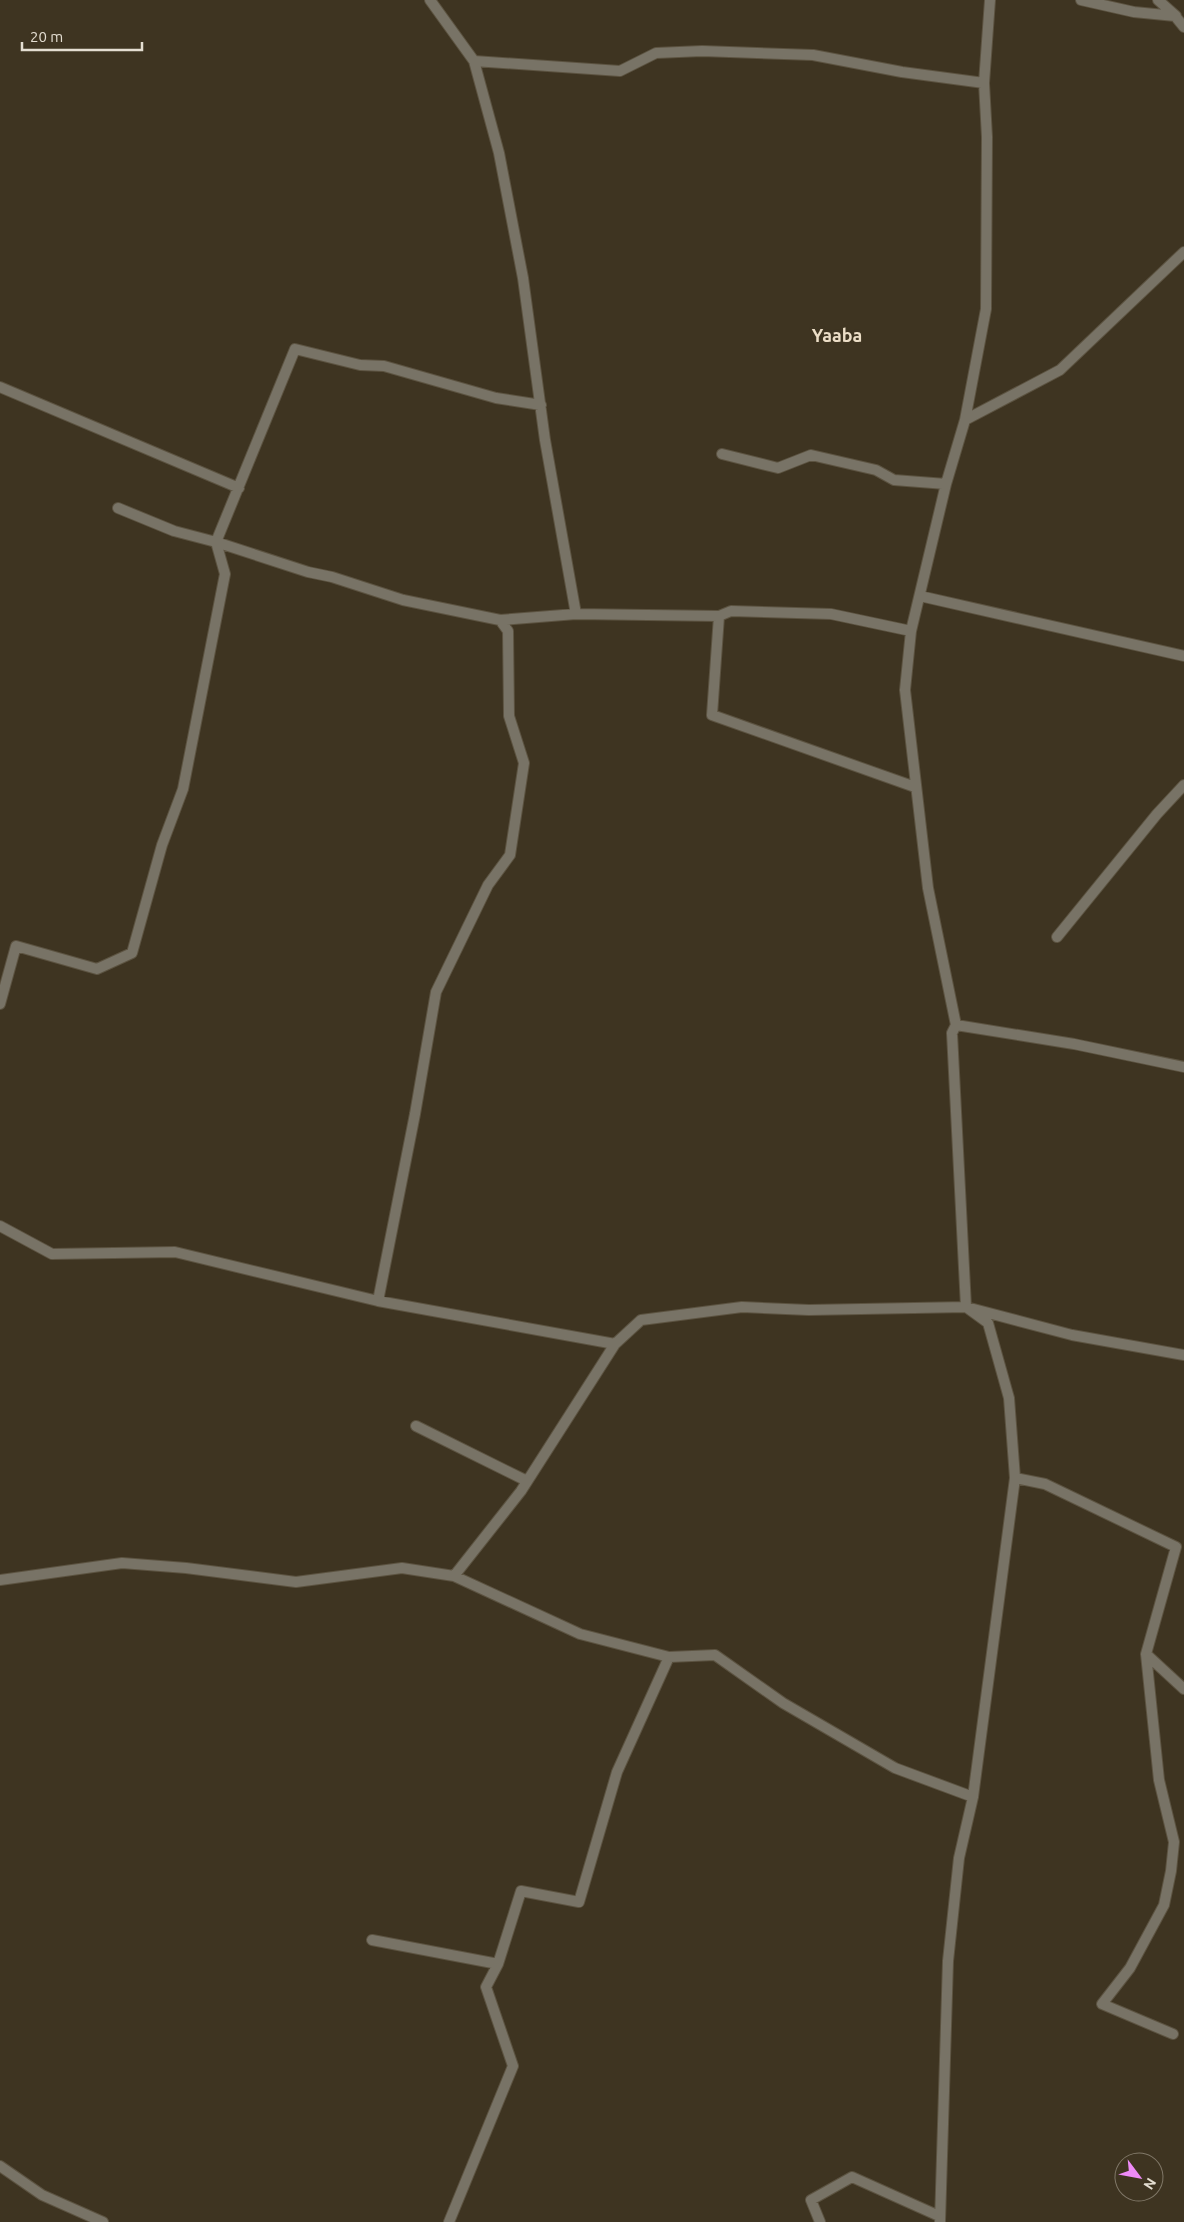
<svg xmlns="http://www.w3.org/2000/svg" width="1184" height="2222" viewBox="0 0 1184 2222" font-family="Ubuntu,sans-serif">
  <style>
    .lines { fill: none; stroke-linecap: round; stroke-linejoin: round }
    .street-casing { stroke: #5c5341; stroke-width: 12 }
    .street { stroke: #787366; stroke-width: 10 }
    .labels { text-anchor: middle; stroke-width: 5; stroke-linejoin: round; paint-order: stroke }
    .quarter-label { font-size: 18px; font-weight: bold; fill: #ecdec7; stroke: #3e3421 }
  </style>
  <rect width="100%" height="100%" fill="#3e3421"/>
  <g class="lines">
    <g class="street-casing">
      <path id="street" d="M 430,0 L 474,61 L 499,153 L 523,278 L 545,440 L 576,614
        M 1081,0 L 1134,12 L 1175,16 L 1184,27
        M 1158,0 L 1176,16
        M 474,61 L 620,71 L 656,53 L 702,51 L 813,55 L 902,72 L 984,83
        M 0,387 L 239,488
        M 965,420 L 1060,370 L 1184,252
        M 722,454 L 778,468 L 811,455 L 876,470 L 894,480 L 946,484
        M 118,508 L 174,531 L 216,542 L 308,572 L 332,577 L 403,600 L 500,620 L 576,614 L 719,616 L 731,611 L 831,614 L 911,631
        M 920,596 L 1184,656
        M 719,616 L 712,715 L 915,787
        M 1057,937 L 1157,814 L 1184,785
        M 0,1004 L 16,946 L 97,969 L 132,953 L 162,845 L 183,789 L 225,574 L 216,542 L 295,349 L 360,365 L 384,366 L 496,398 L 541,405
        M 956,1025 L 1074,1044 L 1184,1067
        M 0,1226 L 52,1254 L 175,1252 L 378,1301 L 615,1344 L 641,1320 L 742,1307 L 809,1310 L 966,1307 L 1072,1335 L 1184,1355
        M 378,1301 L 415,1114 L 436,992 L 488,885 L 510,855 L 524,763 L 509,716 L 508,631 L 500,620
        M 416,1426 L 527,1481
        M 1015,1478 L 1045,1484 L 1176,1547 L 1146,1654 L 1159,1780 L 1174,1842 L 1171,1871 L 1164,1905 L 1130,1968 L 1102,2004 L 1173,2034
        M 454,1576 L 580,1634 L 669,1657 L 715,1655 L 783,1703 L 895,1768 L 973,1797
        M 0,1580 L 122,1563 L 186,1568 L 296,1582 L 402,1568 L 454,1576 L 521,1491 L 615,1344
        M 1146,1654 L 1184,1689
        M 372,1940 L 498,1964
        M 0,2166 L 42,2195 L 103,2222
        M 449,2222 L 513,2066 L 486,1987 L 498,1964 L 521,1891 L 579,1902 L 617,1772 L 669,1657
        M 820,2222 L 811,2200 L 852,2177 L 939,2216
        M 940,2222 L 948,1961 L 959,1858 L 973,1797 L 1015,1478 L 1009,1398 L 988,1323 L 966,1307 L 952,1033 L 956,1025 L 928,888 L 905,690 L 911,631 L 946,484 L 965,420 L 986,309 L 987,137 L 984,83 L 990,0"/>
    </g>
    <use href="#street" class="street"/>
  </g>
  <g class="labels">
    <g class="quarter-label">
      <text x="837" y="342">Yaaba</text>
    </g>
  </g>
  <g transform="translate(1139 2177) rotate(122)"><circle r="24" fill="#3e3421" stroke="#807868"/>
  <path d="M0-4L9 19L0 12L-9 19Z" fill="#ee8bf8"/>
  <text y="-8" font-size="14" font-weight="bold" text-anchor="middle" fill="#e4ded2">N</text>
  </g>
  <path d="M22 42v8h120v-8" fill="none" stroke="#e4ded2" stroke-width="2.5"/>
  <text x="30" y="42" font-size="15" fill="#e4ded2" stroke="#3e3421" stroke-width="4" paint-order="stroke">20 m</text>
</svg>
